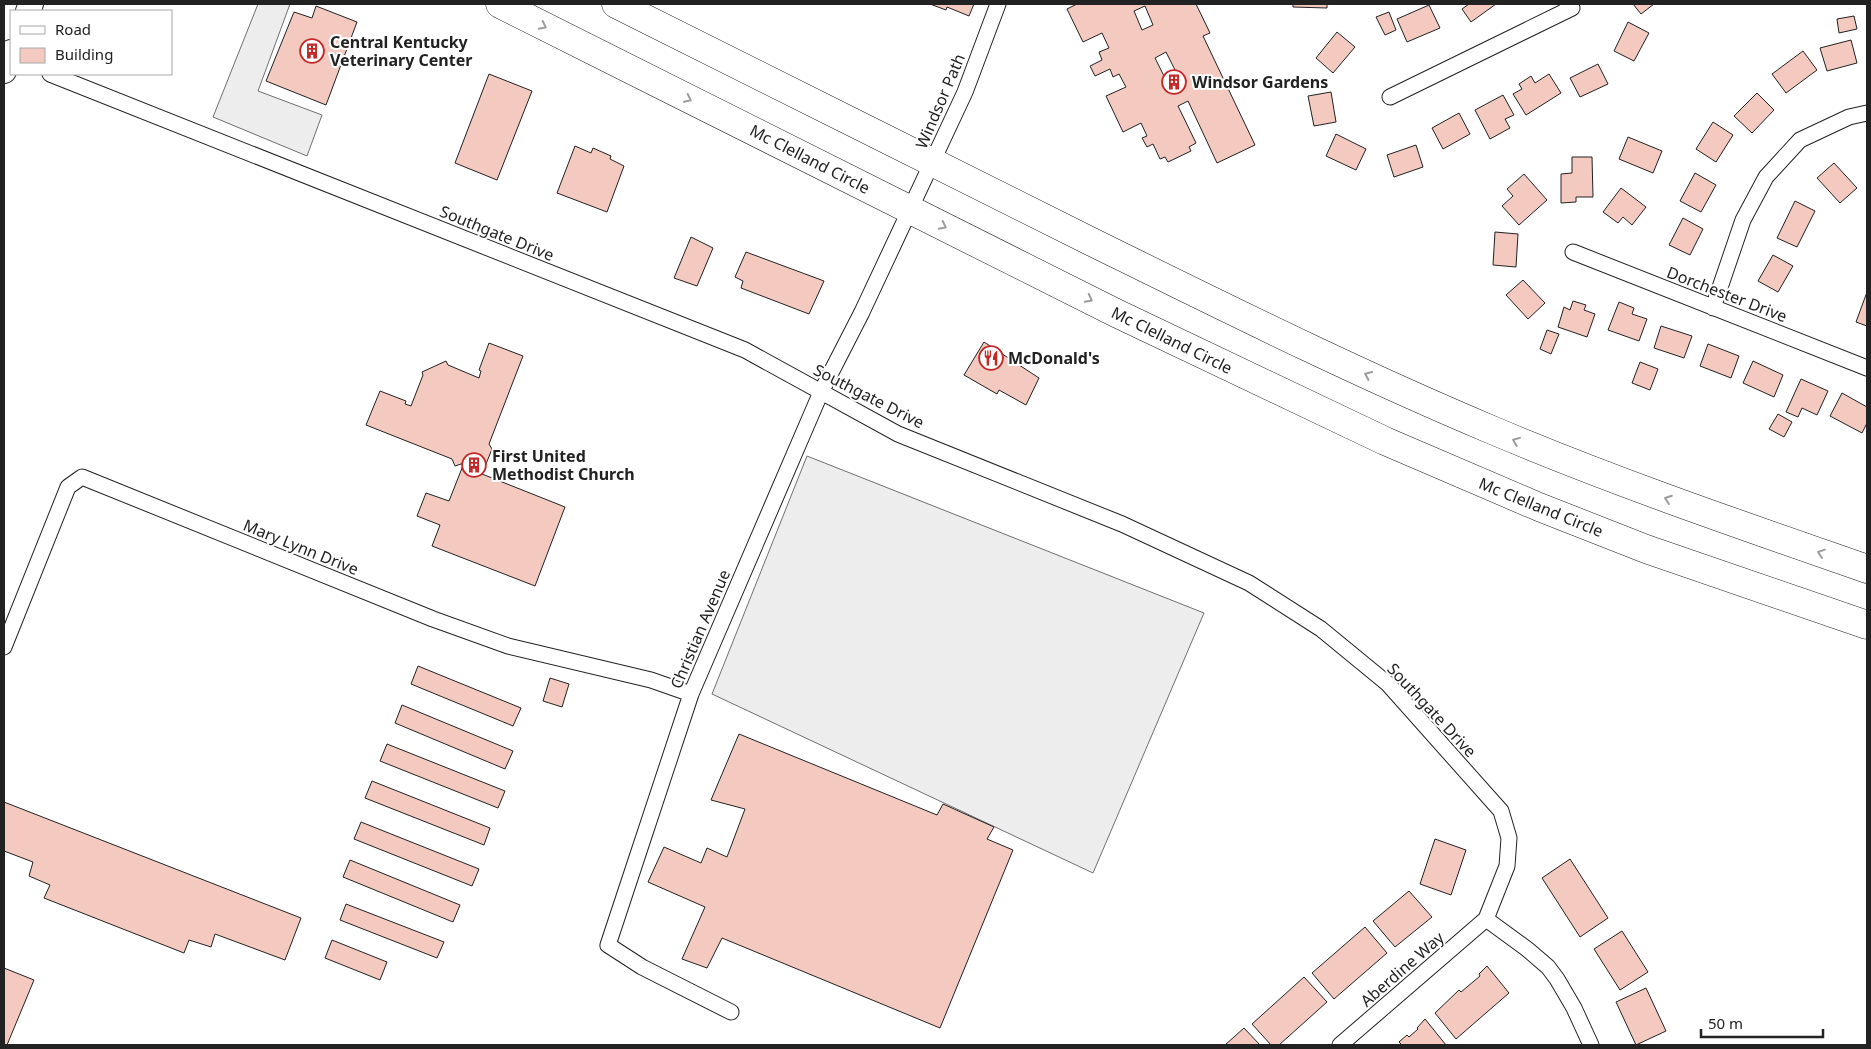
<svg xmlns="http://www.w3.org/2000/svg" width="1871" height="1049" viewBox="0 0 1871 1049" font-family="'Noto Sans',sans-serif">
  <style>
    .parking { fill: #ededed; stroke: #6f6f6f }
    .building { fill: #f3c9c0; stroke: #222; fill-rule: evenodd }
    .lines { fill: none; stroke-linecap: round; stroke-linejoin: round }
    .street-casing { stroke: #222; stroke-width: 17 }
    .primary-casing { stroke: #222; stroke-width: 26 }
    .highway-casing { stroke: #222; stroke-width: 29 }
    .street { stroke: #fff; stroke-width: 15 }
    .primary { stroke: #fff; stroke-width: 24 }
    .highway { stroke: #fff; stroke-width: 28 }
    .oneway { stroke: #9c9c9c }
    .labels { text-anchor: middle; stroke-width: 4; stroke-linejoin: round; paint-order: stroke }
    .poi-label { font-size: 16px; font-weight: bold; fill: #222; stroke: #fff; text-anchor: start }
    .street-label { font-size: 16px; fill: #222; stroke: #fff }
  </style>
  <rect width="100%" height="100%" fill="#fff"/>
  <path class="parking" d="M 258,4 L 290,4 L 258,91 L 322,115 L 307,156 L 213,117 Z
    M 807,456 L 1204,613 L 1093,873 L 712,694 Z"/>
  <path class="building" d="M 930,4 L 974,4 L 969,16 L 947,7 L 946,10 Z
    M 1077,4 L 1196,4 L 1210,33 L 1203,36 L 1255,145 L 1217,163 L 1188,101 L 1178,106 L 1196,143 L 1189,147 L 1191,151 L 1168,162 L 1165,157 L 1160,159 L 1153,144 L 1147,147 L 1142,138 L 1147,136 L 1141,123 L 1123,132 L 1106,96 L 1126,87 L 1119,74 L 1113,77 L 1110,69 L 1095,76 L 1090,66 L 1102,60 L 1099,52 L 1109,48 L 1102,33 L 1083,42 L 1067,9 ZM 1145,6 L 1153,25 L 1142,30 L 1134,11 ZM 1166,52 L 1175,70 L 1164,76 L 1155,58 Z
    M 1293,4 L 1327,4 L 1327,8 L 1293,7 Z
    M 1469,4 L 1496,4 L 1471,22 L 1462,9 Z
    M 1633,4 L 1654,4 L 1641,14 Z
    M 1429,5 L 1440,28 L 1407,42 L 1397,19 Z
    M 316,6 L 357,22 L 326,105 L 266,81 L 294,12 L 312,18 Z
    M 1389,12 L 1396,30 L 1385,35 L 1376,17 Z
    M 1854,16 L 1857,29 L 1839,33 L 1837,19 Z
    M 1628,22 L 1649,33 L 1634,61 L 1614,51 Z
    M 1337,32 L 1355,47 L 1333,73 L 1316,58 Z
    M 1851,40 L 1857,63 L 1827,71 L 1820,48 Z
    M 1803,51 L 1817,70 L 1786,93 L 1772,74 Z
    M 1598,64 L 1608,84 L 1580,97 L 1570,78 Z
    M 489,74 L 532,91 L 497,180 L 455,163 Z
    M 1549,74 L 1561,93 L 1526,115 L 1513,94 L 1522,89 L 1519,84 L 1531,76 L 1535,83 Z
    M 1331,92 L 1336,122 L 1314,126 L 1308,96 Z
    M 1757,93 L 1774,110 L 1752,133 L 1734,116 Z
    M 1503,95 L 1514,115 L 1505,119 L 1510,128 L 1490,139 L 1475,110 Z
    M 1459,113 L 1470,134 L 1443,149 L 1432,128 Z
    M 1713,122 L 1733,135 L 1716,162 L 1696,149 Z
    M 1336,134 L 1366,149 L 1356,170 L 1326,156 Z
    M 1628,137 L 1662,151 L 1653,173 L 1619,159 Z
    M 1416,145 L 1423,167 L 1394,177 L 1387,155 Z
    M 575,146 L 591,153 L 593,148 L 611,156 L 610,159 L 624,166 L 607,212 L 557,193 Z
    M 1572,157 L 1592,157 L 1593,197 L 1576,197 L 1576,202 L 1561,203 L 1561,174 L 1572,173 Z
    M 1834,163 L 1857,188 L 1840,203 L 1817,178 Z
    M 1695,173 L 1716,185 L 1701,212 L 1680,201 Z
    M 1524,174 L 1547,200 L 1519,225 L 1502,206 L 1513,196 L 1507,189 Z
    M 1621,188 L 1646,207 L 1632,225 L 1623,217 L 1618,223 L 1603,212 Z
    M 1795,201 L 1815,211 L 1797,247 L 1777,238 Z
    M 1683,218 L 1703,229 L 1690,255 L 1669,245 Z
    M 1495,232 L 1518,234 L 1516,267 L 1493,265 Z
    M 691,237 L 713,248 L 697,286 L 674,278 Z
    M 746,252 L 824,281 L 809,314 L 741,288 L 743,281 L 735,277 Z
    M 1773,255 L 1793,266 L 1778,292 L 1758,281 Z
    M 1523,280 L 1545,303 L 1528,319 L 1506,295 Z
    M 1867,292 L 1867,326 L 1856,322 Z
    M 1573,301 L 1586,305 L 1584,310 L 1595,314 L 1587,337 L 1558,327 L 1564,307 L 1570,310 Z
    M 1619,302 L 1634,308 L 1632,314 L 1647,319 L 1639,341 L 1608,330 Z
    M 1661,326 L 1692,336 L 1684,358 L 1654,348 Z
    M 1547,330 L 1559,334 L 1551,354 L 1540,349 Z
    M 984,342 L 1039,378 L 1026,405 L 999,390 L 997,394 L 964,375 Z
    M 489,343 L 523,356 L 489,444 L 492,449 L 482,474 L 565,507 L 535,586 L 432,546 L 440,525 L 417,516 L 426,493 L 449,501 L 464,463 L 455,466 L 452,459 L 366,425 L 380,391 L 406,401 L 405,404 L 411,406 L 423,375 L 422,372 L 446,361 L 448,365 L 479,378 L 481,371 L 479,370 Z
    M 1708,344 L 1739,356 L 1731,378 L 1700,366 Z
    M 1753,361 L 1783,375 L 1774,397 L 1743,383 Z
    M 1640,362 L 1658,369 L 1650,390 L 1632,383 Z
    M 1801,379 L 1828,391 L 1817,415 L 1802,408 L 1798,417 L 1786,412 Z
    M 1842,393 L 1867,407 L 1867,423 L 1862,433 L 1830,416 Z
    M 1778,414 L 1792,422 L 1784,437 L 1769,429 Z
    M 418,666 L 521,708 L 513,726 L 411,684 Z
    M 550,678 L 569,684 L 562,707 L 543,701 Z
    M 402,705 L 513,751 L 505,769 L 395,723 Z
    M 739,734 L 937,815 L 943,804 L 994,827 L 987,839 L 1013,850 L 940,1028 L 722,938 L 707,968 L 682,959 L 705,907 L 648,882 L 664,847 L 701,863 L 707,848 L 727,857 L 745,809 L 711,800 Z
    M 387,744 L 505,791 L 498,808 L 380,761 Z
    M 372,781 L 490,828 L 484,845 L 365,798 Z
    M 4,802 L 301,918 L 285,960 L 215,934 L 211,947 L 189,940 L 184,953 L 44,898 L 50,885 L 29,876 L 33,862 L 4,851 Z
    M 361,822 L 479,869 L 472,886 L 354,839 Z
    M 1435,839 L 1466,850 L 1451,895 L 1420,884 Z
    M 1570,859 L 1608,918 L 1580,937 L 1542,878 Z
    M 350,860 L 460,905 L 453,922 L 343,877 Z
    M 1409,891 L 1432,917 L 1395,947 L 1373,921 Z
    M 346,904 L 444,942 L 437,958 L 340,920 Z
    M 1365,927 L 1387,953 L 1334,999 L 1312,973 Z
    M 1622,931 L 1648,972 L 1620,990 L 1594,949 Z
    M 332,940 L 387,962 L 380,980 L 325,958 Z
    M 1487,966 L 1509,993 L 1456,1039 L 1435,1013 L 1459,990 L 1461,992 L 1480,976 L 1479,974 Z
    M 4,968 L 34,980 L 7,1045 L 4,1045 Z
    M 1304,977 L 1327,1002 L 1279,1045 L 1271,1045 L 1252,1024 Z
    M 1646,988 L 1666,1031 L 1636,1045 L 1616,1002 Z
    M 1425,1019 L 1446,1045 L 1399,1045 L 1401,1044 L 1399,1042 L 1407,1035 L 1409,1037 L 1418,1029 L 1417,1028 Z
    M 1244,1028 L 1260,1045 L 1225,1045 Z"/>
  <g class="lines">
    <g class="street-casing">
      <path id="street" d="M 50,74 L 745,350 L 898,434 L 1122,524 L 1249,583 L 1321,629 L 1388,684 L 1501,811 L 1509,838 L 1507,866 L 1486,919 L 1340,1045
        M 1390,97 L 1572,8 L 1567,4
        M 1573,252 L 1867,368
        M 1713,308 L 1743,220 L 1766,177 L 1800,140 L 1849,117 L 1867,113
        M 4,647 L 68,487 L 82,477 L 433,619 L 508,646 L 651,680 L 691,694
        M 1486,919 L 1527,949 L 1548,967 L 1557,979 L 1574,1008 L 1591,1045
        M 731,1012 L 642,967 L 608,945 L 691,694 L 821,392 L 862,312 L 965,92 L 998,4"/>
    </g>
    <g class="primary-casing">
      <path id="primary" d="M 28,11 L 31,4
        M 4,71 L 11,52"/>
    </g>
    <g class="highway-casing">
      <path id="highway" d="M 500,4 L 1116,313 L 1385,441 L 1539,507 L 1646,549 L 1867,625
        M 616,4 C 775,83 933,163 1092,242 C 1224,307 1356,373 1492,430 C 1615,482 1741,525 1867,569"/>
    </g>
    <use href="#street" class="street"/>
    <use href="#primary" class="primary"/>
    <use href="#highway" class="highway"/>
  </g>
  <defs><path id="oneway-chevron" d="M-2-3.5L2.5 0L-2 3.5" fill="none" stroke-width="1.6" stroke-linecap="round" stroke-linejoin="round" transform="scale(1.25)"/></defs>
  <g class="oneway">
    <use href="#oneway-chevron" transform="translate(543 26) rotate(26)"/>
    <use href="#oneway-chevron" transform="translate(688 99) rotate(26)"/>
    <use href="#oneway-chevron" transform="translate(943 226) rotate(26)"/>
    <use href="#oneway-chevron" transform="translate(1089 299) rotate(27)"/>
    <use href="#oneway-chevron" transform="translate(1368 375) rotate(-156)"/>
    <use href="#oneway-chevron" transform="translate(1516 441) rotate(-158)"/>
    <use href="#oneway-chevron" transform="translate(1668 499) rotate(-160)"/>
    <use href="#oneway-chevron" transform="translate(1821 553) rotate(-161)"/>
  </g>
  <defs>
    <g id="building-ring" transform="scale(1.25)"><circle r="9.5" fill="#fff" stroke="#c62828" stroke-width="1.5"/><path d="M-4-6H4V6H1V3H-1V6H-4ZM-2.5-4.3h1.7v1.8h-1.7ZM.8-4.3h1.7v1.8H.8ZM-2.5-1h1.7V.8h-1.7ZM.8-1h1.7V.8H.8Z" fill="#c62828"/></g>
    <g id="restaurant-ring" transform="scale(1.25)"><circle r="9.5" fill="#fff" stroke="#c62828" stroke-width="1.5"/><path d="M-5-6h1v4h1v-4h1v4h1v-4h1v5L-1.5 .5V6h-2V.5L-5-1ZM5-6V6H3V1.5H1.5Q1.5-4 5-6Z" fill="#c62828"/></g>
  </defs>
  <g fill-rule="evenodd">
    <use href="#building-ring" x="312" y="51"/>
    <use href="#building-ring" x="1174" y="82"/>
    <use href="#restaurant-ring" x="991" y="358"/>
    <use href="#building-ring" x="474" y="465"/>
  </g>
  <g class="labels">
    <g class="poi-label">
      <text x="330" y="48">Central Kentucky<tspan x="330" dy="18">Veterinary Center</tspan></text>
      <text x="1192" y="88">Windsor Gardens</text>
      <text x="1008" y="364">McDonald's</text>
      <text x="492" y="462">First United<tspan x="492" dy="18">Methodist Church</tspan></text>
    </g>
    <g class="street-label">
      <text transform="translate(940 101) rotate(-67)" y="6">Windsor Path</text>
      <text transform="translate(810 159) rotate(27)" y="6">Mc Clelland Circle</text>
      <text transform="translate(497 233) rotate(22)" y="6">Southgate Drive</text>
      <text transform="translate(1727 294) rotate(21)" y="6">Dorchester Drive</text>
      <text transform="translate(1172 340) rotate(26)" y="6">Mc Clelland Circle</text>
      <text transform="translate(869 396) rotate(27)" y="6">Southgate Drive</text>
      <text transform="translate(1541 507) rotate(22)" y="6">Mc Clelland Circle</text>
      <text transform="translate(301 547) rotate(22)" y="6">Mary Lynn Drive</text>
      <text transform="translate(700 629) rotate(-67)" y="6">Christian Avenue</text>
      <text transform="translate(1432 710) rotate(47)" y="6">Southgate Drive</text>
      <text transform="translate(1402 969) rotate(-41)" y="6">Aberdine Way</text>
    </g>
  </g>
  <rect width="1871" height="1049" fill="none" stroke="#222222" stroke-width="10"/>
  <rect x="10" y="10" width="162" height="65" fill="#ffffff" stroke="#a7a7a7"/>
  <rect x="20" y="26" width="25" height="8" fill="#ffffff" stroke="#a7a7a7"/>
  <text x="55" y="35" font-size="15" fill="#222222">Road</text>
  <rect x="20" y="48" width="25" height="15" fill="#f3c9c0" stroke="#a7a7a7"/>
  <text x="55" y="60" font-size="15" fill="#222222">Building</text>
  <path d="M1701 1029v8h122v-8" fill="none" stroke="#222222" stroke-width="2.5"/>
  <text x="1708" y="1029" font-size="15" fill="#222222" stroke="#ffffff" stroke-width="4" paint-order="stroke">50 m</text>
</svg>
